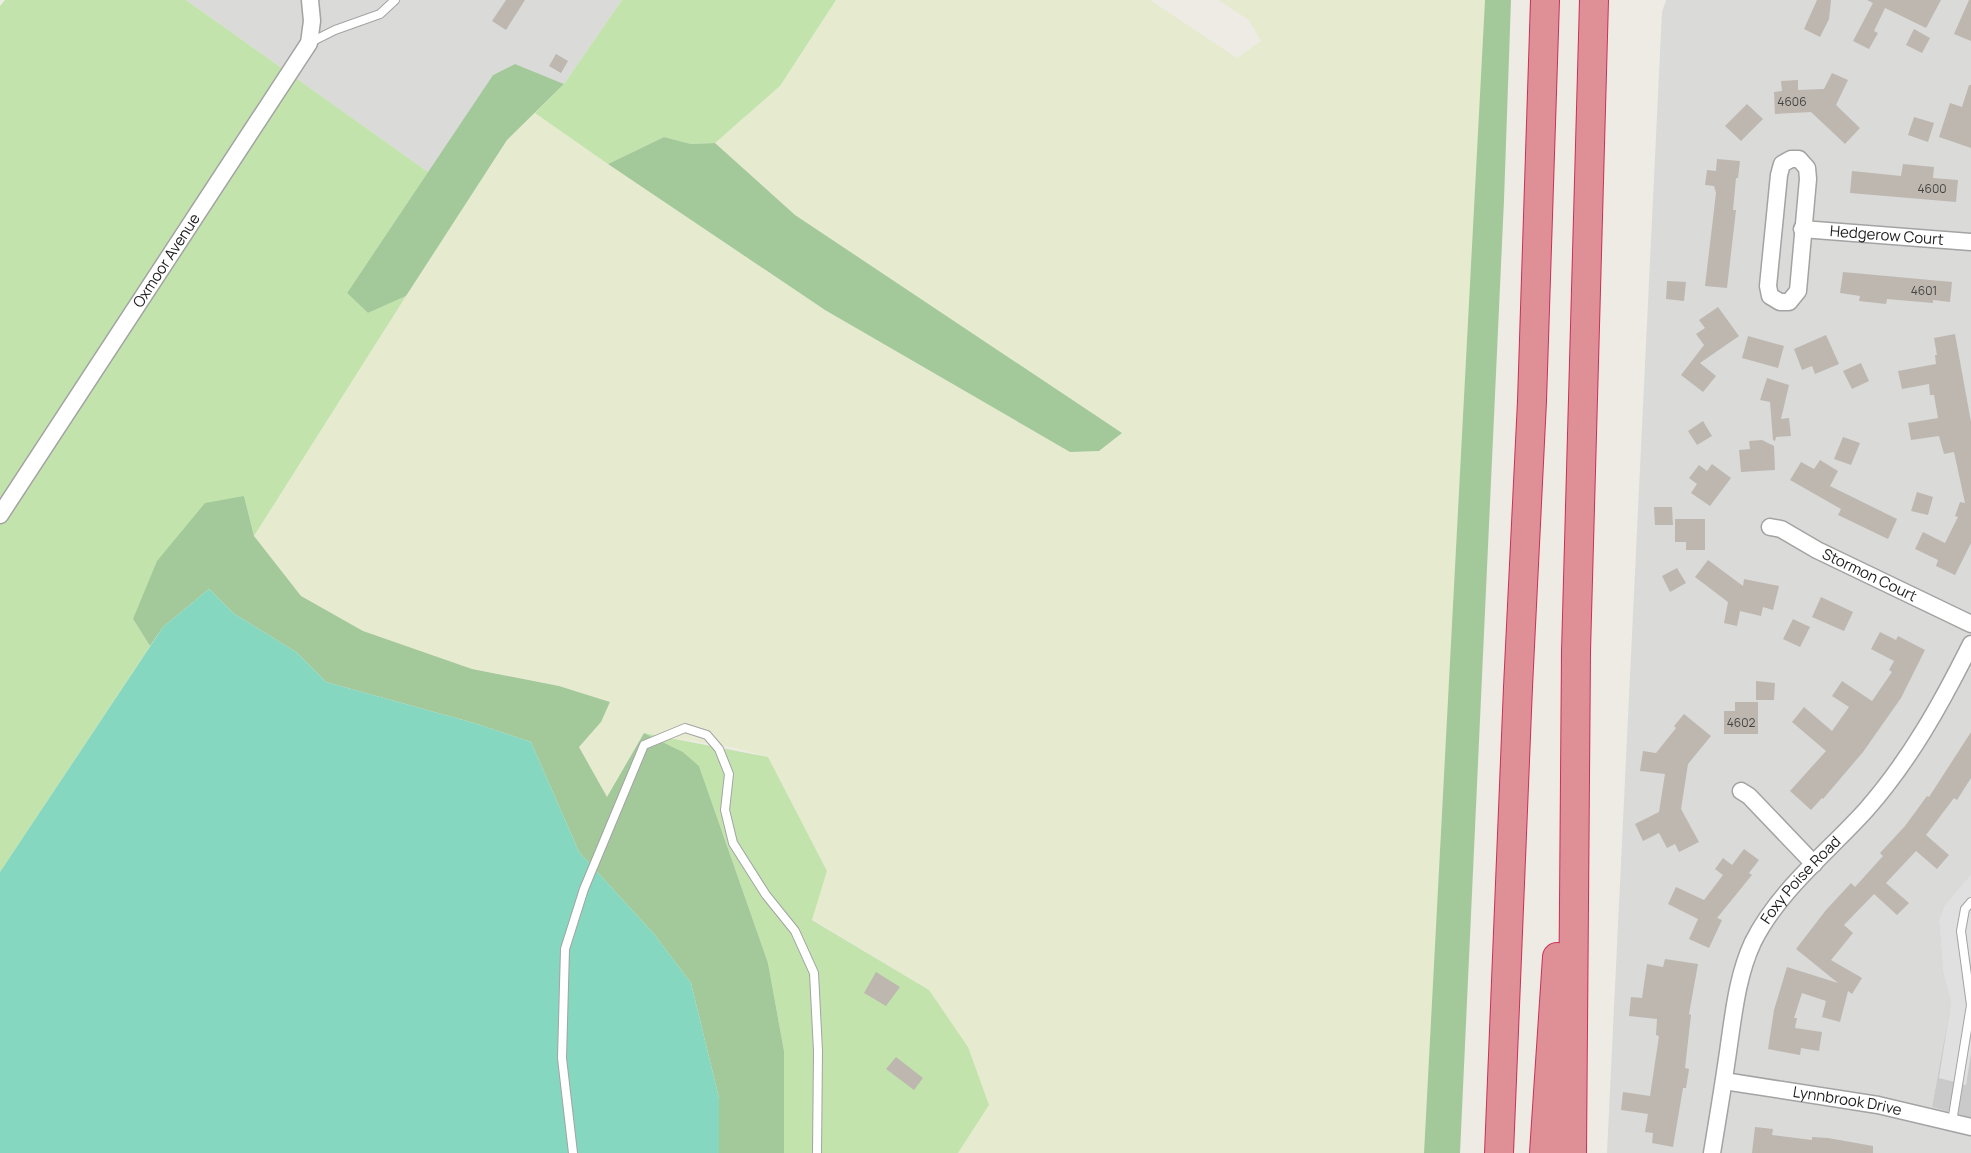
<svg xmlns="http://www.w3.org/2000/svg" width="1971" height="1153" viewBox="0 0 1971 1153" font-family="Manrope,sans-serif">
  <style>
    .residential { fill: #dadad9 }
    .religious { fill: #cacaca }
    .farmland { fill: #e6ebcf }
    .grass { fill: #c2e4ac }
    .forest { fill: #a3c99a }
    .pitch { fill: #86d7c0 }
    .parking { fill: #e0e0e0 }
    .building { fill: #bdb7b0 }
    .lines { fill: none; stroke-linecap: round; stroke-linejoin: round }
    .lane-casing { stroke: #a3a3a3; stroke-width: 10 }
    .street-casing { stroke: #a3a3a3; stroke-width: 19 }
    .highway-casing { stroke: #ca3156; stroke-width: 30 }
    .lane { stroke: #fff; stroke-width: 8 }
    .street { stroke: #fff; stroke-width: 16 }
    .highway { stroke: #df9096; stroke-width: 28 }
    .labels { text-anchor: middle; stroke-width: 4.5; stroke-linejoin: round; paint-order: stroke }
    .number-label { font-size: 12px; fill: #444341 }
    .street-label { font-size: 15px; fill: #1c1c1c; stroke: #fff }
  </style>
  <rect width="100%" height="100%" fill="#edebe3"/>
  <path class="residential" d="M 186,0 L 622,0 L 564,84 L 515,64 L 493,75 L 428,172 Z
    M 1666,0 L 1971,0 L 1971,874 L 1944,906 L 1943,972 L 1951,1002 L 1932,1107 L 1971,1118 L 1971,1153 L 1607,1153 L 1662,12 Z"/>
  <path class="religious" d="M 1971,874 L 1971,1118 L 1932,1107 L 1951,1002 L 1943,972 L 1939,920 L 1944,906 Z"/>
  <path class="farmland" d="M 836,0 L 1150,0 L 1237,58 L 1261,41 L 1249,20 L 1218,0 L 1485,0 L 1424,1153 L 958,1153 L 989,1105 L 929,990 L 812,919 L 827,871 L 768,757 L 735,748 L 644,733 L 607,798 L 579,746 L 601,722 L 610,702 L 559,686 L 472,669 L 363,631 L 301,596 L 254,536 L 406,296 L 507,140 L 535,113 L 825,310 L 1070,452 L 1099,451 L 1122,433 L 795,215 L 715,143 L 780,86 Z"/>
  <path class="grass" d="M 5,0 L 186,0 L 428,172 L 347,293 L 368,313 L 406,296 L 254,536 L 244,496 L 133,619 L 150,646 L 0,872 L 0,6 Z
    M 622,0 L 836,0 L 780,86 L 715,143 L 691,144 L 664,137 L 608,164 L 535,113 L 564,84 Z
    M 644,733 L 768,757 L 827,871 L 812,920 L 929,990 L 968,1047 L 989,1105 L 958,1153 L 784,1153 L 784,1051 L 768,963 L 699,766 L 683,752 Z"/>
  <path class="forest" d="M 1485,0 L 1511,0 L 1504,200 L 1460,1153 L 1424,1153 Z
    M 515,64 L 564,84 L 507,140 L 406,296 L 368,313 L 347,293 L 493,75 Z
    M 664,137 L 691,144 L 715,143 L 795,215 L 1122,433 L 1099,451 L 1070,452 L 825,310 L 608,164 Z
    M 244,496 L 254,536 L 301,596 L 363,631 L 472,669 L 559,686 L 610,702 L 601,722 L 579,747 L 607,797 L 644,733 L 683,752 L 699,766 L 768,963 L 784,1051 L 784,1153 L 719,1153 L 719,1098 L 691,983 L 654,934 L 579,852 L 531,742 L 474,723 L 326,682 L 296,652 L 233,613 L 209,589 L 163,627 L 150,646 L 133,619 L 157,561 L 205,503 Z"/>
  <path class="pitch" d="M 209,589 L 233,613 L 296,652 L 326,682 L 474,723 L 531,742 L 579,852 L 654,934 L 691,983 L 719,1098 L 719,1153 L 0,1153 L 0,872 L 163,627 Z"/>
  <path class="parking" d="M 1971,874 L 1971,1053 L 1966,1085 L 1939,1078 L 1951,1002 L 1943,972 L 1939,920 L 1944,906 Z"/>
  <path class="building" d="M 506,0 L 525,0 L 506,30 L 492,21 Z
    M 1817,0 L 1831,0 L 1829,19 L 1820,37 L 1804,29 Z
    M 1867,0 L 1941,0 L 1926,28 L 1885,8 L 1874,31 L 1878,33 L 1869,49 L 1853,41 L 1873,3 Z
    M 1969,0 L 1971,0 L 1971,41 L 1954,34 Z
    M 1914,29 L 1930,38 L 1922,53 L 1906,45 Z
    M 556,54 L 568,61 L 561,73 L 549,66 Z
    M 1832,73 L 1848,80 L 1836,105 L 1860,128 L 1845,144 L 1811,112 L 1775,114 L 1774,92 L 1782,91 L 1781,81 L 1798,80 L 1798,90 L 1824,89 Z
    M 1969,85 L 1971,85 L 1971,148 L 1939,137 L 1950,103 L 1962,107 Z
    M 1747,104 L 1763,119 L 1741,141 L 1725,126 Z
    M 1914,117 L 1934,123 L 1928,142 L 1908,135 Z
    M 1717,159 L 1740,161 L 1738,178 L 1736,178 L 1733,210 L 1736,210 L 1727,288 L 1705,286 L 1716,193 L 1714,186 L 1705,185 L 1707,170 L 1716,171 Z
    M 1903,164 L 1934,167 L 1933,178 L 1958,180 L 1956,202 L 1850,193 L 1852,171 L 1901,176 Z
    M 1843,272 L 1952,282 L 1950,302 L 1933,300 L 1933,303 L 1887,299 L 1886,304 L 1859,301 L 1860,296 L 1840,293 Z
    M 1667,281 L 1686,282 L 1684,301 L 1666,299 Z
    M 1718,307 L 1739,336 L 1700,363 L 1716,376 L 1703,392 L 1681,375 L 1704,345 L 1696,334 L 1705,328 L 1699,320 Z
    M 1955,334 L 1971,422 L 1971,543 L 1955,575 L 1936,566 L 1938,560 L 1915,549 L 1923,532 L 1945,543 L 1958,517 L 1955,516 L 1960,502 L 1965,503 L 1954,452 L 1944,454 L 1939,436 L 1911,440 L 1908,423 L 1938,418 L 1934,395 L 1930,395 L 1929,384 L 1902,389 L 1898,371 L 1936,364 L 1935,355 L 1937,355 L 1934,338 Z
    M 1826,335 L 1839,364 L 1815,374 L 1812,366 L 1802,370 L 1794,349 Z
    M 1748,336 L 1784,346 L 1778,368 L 1742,358 Z
    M 1861,363 L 1869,381 L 1852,389 L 1843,371 Z
    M 1767,378 L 1789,385 L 1781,419 L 1789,418 L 1791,436 L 1776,437 L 1775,441 L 1773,440 L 1770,402 L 1760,400 Z
    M 1703,421 L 1712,436 L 1697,445 L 1688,431 Z
    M 1843,437 L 1860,443 L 1851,465 L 1834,459 Z
    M 1762,440 L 1774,446 L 1775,470 L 1741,472 L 1739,450 L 1750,449 L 1749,441 Z
    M 1820,460 L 1838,471 L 1830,486 L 1897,519 L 1888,539 L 1838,515 L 1841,509 L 1790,480 L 1801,462 L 1814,469 Z
    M 1712,464 L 1731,478 L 1710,506 L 1691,493 L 1697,484 L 1689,478 L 1699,465 L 1707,471 Z
    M 1917,492 L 1933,497 L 1928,515 L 1911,511 Z
    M 1654,507 L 1672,507 L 1673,525 L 1655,525 Z
    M 1675,519 L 1705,519 L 1705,550 L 1686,550 L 1686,542 L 1675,542 Z
    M 1708,560 L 1743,586 L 1744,579 L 1779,586 L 1773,610 L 1763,607 L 1761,616 L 1740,611 L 1737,626 L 1724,623 L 1728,602 L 1695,577 Z
    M 1677,568 L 1686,583 L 1670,592 L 1662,576 Z
    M 1821,597 L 1853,612 L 1844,631 L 1812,617 Z
    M 1793,619 L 1810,627 L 1800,647 L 1783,639 Z
    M 1880,632 L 1896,640 L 1898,636 L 1925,650 L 1901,698 L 1863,752 L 1823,799 L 1822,798 L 1811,810 L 1790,791 L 1826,751 L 1792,722 L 1804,707 L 1832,731 L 1849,707 L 1832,696 L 1842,681 L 1872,701 L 1892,672 L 1889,670 L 1894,661 L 1871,649 Z
    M 1756,681 L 1775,683 L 1774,700 L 1756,700 Z
    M 1735,702 L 1758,702 L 1758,734 L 1724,734 L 1724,711 L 1735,711 Z
    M 1684,714 L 1711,736 L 1688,764 L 1681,809 L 1699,842 L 1679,852 L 1675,844 L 1667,848 L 1659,833 L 1643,841 L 1635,824 L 1659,812 L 1665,774 L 1640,771 L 1643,751 L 1656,753 L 1676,728 L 1674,726 Z
    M 1971,732 L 1971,778 L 1957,800 L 1954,798 L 1926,835 L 1949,855 L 1937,869 L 1916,851 L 1886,883 L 1909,903 L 1897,915 L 1874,894 L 1844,925 L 1853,933 L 1831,960 L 1862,978 L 1852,994 L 1848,991 L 1840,1022 L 1822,1017 L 1826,1001 L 1802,993 L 1794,1018 L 1797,1018 L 1795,1028 L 1822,1032 L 1819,1051 L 1801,1048 L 1800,1055 L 1768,1049 L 1774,1010 L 1787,967 L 1838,983 L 1796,949 L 1826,910 L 1851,883 L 1855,887 L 1883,856 L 1880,853 L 1905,826 L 1927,796 L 1929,797 Z
    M 1744,849 L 1759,860 L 1749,873 L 1752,875 L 1717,918 L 1722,920 L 1709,948 L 1689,939 L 1698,919 L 1668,904 L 1676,887 L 1704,900 L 1723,875 L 1715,869 L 1723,858 L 1732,865 Z
    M 1665,959 L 1698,964 L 1689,1014 L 1691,1015 L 1685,1068 L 1689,1069 L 1686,1088 L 1683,1088 L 1673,1147 L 1652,1143 L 1653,1133 L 1645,1132 L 1648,1114 L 1621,1110 L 1623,1092 L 1650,1096 L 1659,1036 L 1656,1035 L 1657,1019 L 1629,1016 L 1631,997 L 1642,998 L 1647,964 L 1663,967 Z
    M 876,972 L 900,987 L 886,1006 L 864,993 Z
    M 896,1057 L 923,1078 L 914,1090 L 886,1069 Z
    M 1755,1127 L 1773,1129 L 1772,1135 L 1812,1140 L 1812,1137 L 1828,1138 L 1873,1146 L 1873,1153 L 1752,1153 Z"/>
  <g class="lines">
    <g class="lane-casing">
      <path id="lane" d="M 309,43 L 335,30 L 380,14 L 395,0
        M 1952,1122 L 1971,1005 L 1961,931 L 1965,909 L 1971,902
        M 573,1153 L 562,1058 L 565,949 L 584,889 L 644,745 L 685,728 L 707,735 L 719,749 L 729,774 L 725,810 L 733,843 L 766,895 L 795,931 L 814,973 L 818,1051 L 817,1153"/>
    </g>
    <g class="street-casing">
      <g id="street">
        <path d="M 1791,159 L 1799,159 L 1807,168 L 1808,179 L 1798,291 L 1789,302 L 1780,302 L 1770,296 L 1768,286 L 1779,175 L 1782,164 Z"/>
        <path id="s1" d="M 1802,229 L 1971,242"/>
        <path id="s2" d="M 0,515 L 309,43 L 312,21 L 310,0"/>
        <path id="s3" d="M 1770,527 L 1781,529 L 1817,550 L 1971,624"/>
        <path d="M 1741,791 L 1749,796 L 1814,864"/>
        <path id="s4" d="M 1724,1081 L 1878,1105 L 1971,1127"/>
        <path id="s5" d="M 1712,1153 C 1718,1117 1724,1081 1729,1045 C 1734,1010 1738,974 1753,942 C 1779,890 1828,852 1866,810 C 1910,760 1941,704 1971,644"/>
      </g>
    </g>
    <g class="highway-casing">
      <path id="highway" d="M 1499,1153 L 1518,687 L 1532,401 L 1545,0
        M 1544,1153 L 1557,957
        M 1572,1153 L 1576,652 L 1594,0"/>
    </g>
    <use href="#lane" class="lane"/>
    <use href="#street" class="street"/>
    <use href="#highway" class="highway"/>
  </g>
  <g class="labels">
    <g class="number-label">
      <text x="1792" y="106">4606</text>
      <text x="1932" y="193">4600</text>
      <text x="1924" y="295">4601</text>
      <text x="1741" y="727">4602</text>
    </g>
    <g class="street-label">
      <text dy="5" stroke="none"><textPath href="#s1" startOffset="85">Hedgerow Court</textPath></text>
      <text dy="5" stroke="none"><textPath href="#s2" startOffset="304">Oxmoor Avenue</textPath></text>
      <text dy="5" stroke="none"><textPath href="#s3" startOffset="111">Stormon Court</textPath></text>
      <text dy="5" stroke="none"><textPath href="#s5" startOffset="294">Foxy Poise Road</textPath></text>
      <text dy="5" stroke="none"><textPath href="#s4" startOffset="125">Lynnbrook Drive</textPath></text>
    </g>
  </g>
</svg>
